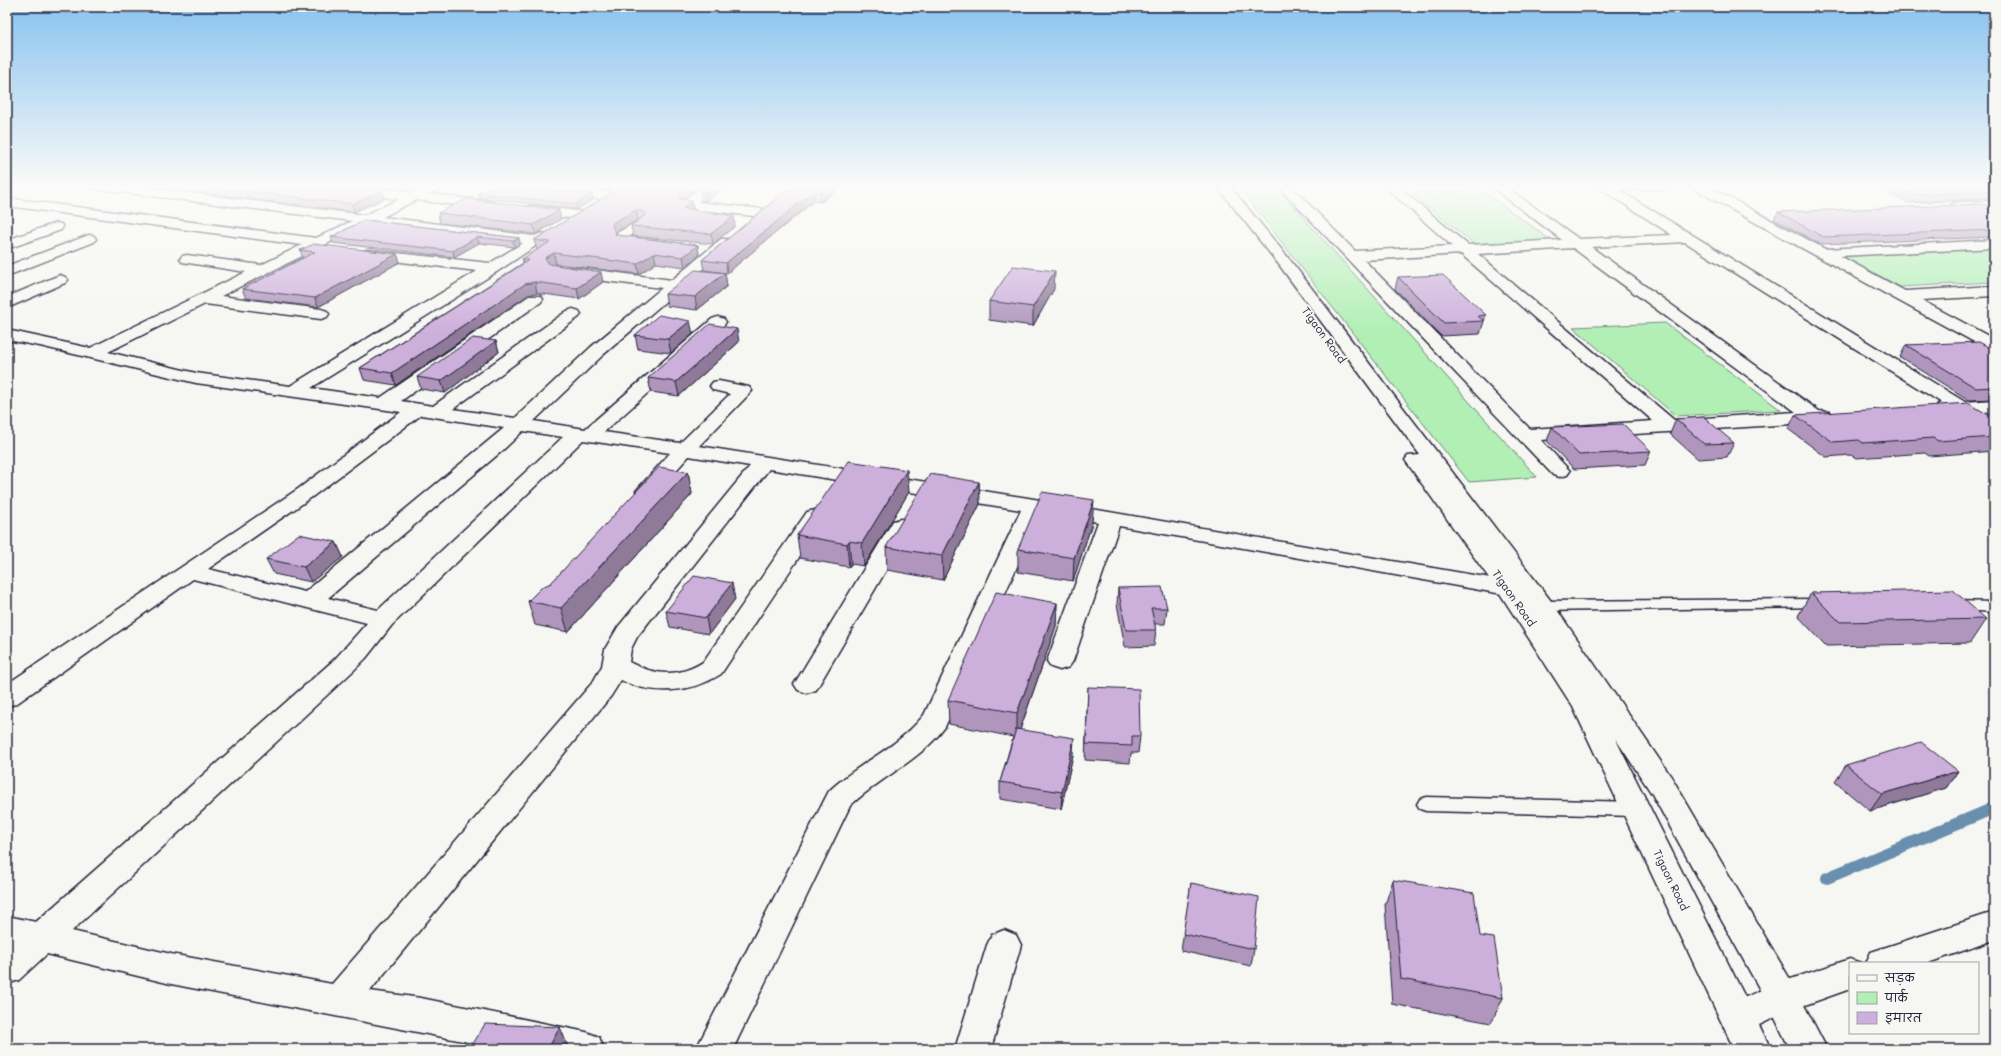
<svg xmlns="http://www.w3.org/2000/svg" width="2001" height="1056" viewBox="0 0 2001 1056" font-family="Mali,'Playpen Sans Deva',sans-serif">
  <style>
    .green { fill: #b1efb5; stroke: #6a8878 }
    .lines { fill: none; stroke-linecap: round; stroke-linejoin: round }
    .stream { stroke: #698fae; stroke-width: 12 }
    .lane-casing { stroke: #22223b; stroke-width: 3 }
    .street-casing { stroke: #22223b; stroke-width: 3 }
    .secondary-casing { stroke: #22223b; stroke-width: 3 }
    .lane { fill: #f6f6f2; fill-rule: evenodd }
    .street { fill: #f6f6f2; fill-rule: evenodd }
    .secondary { fill: #f6f6f2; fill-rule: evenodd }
    .wall { fill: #b096bd; stroke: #22223b }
    .shaded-wall { fill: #907a9a; stroke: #22223b }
    .building { fill: #cdafdc; stroke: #22223b }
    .labels { text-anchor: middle; stroke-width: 4; stroke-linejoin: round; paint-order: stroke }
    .street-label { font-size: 11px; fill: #22223b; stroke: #f6f6f2 }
  </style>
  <rect width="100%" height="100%" fill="#f6f6f2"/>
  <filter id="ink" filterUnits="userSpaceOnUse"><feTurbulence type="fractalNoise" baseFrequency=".025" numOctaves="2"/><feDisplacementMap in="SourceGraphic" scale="8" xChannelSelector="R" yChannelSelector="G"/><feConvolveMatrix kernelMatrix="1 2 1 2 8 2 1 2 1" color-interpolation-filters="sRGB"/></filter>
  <g filter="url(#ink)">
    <path class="green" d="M 1237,185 L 1274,185 L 1537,477 L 1469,482 Z
      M 1481,190 L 1551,240 L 1474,244 L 1411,193 Z
      M 1994,245 L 1994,282 L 1900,287 L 1837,253 Z
      M 1665,323 L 1781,410 L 1676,416 L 1573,327 Z"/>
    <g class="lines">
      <path class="stream" d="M 1827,878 L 1994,808"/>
      <g class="lane-casing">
        <path id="lane" d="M 1822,599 L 1827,601 L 1829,604 L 1827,607 L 1538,611 L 1533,609 L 1531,606 L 1533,603 L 1538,601 Z
          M 1954,601 L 1994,602 L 1994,612 L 1949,609 L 1947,606 L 1949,603 Z
          M 1426,797 L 1636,802 L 1642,804 L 1645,809 L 1642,814 L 1636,816 L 1426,811 L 1420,809 L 1417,804 L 1420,799 Z"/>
      </g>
      <g class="street-casing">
        <path id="street" d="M 90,185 L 125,185 L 365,215 L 399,199 L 315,189 L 309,185 L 347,185 L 412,192 L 427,185 L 443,185 L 442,188 L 428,194 L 489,201 L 494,202 L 496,205 L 494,208 L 489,209 L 416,200 L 383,217 L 534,236 L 542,233 L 547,234 L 549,237 L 498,271 L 311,388 L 380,398 L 529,296 L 541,296 L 543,299 L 541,302 L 401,401 L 433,406 L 567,311 L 573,309 L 579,311 L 581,314 L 579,317 L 453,409 L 515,418 L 591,347 L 662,288 L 572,277 L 567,275 L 564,272 L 567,269 L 572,267 L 672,280 L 721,239 L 731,239 L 733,242 L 731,245 L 603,355 L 534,421 L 585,429 L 712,319 L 718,317 L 724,319 L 726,322 L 724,325 L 604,432 L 680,443 L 730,394 L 713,390 L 710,386 L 713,382 L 719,381 L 749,387 L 752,391 L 699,446 L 1034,499 L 1508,581 L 1516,583 L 1520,588 L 1516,593 L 1508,595 L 1119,526 L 1073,661 L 1069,667 L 1060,670 L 1051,667 L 1047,661 L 1098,522 L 1041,513 L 945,727 C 920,761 880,777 850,806 L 733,1049 L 696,1049 L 829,791 C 858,763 898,748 924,715 L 1021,510 L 769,469 L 637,637 L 631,649 L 629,662 C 654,675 678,678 703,662 L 807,512 L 815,510 L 823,512 L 826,517 L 721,674 C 692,693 652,696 621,680 L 611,696 L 370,991 L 421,998 L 586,1032 L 599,1037 L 604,1049 L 504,1049 L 171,984 L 47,954 L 19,980 L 7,984 L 7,948 L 10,945 L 7,944 L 7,916 L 36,922 L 335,659 L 367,623 L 193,579 L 16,704 L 7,706 L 7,684 L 298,489 L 401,412 L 196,383 L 40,346 L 7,340 L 7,330 L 90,348 L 246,272 L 182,262 L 180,259 L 182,256 L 187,255 L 261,265 L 302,245 L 7,206 L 7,198 L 316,238 L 352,221 L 96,189 L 91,188 ZM 369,223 L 523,243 L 490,263 L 368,250 L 363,251 L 361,254 L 363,257 L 368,258 L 477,271 L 290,386 L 196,373 L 108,352 L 205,304 L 321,319 L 327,317 L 329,314 L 327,311 L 321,309 L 221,296 ZM 421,415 L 504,428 L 305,592 L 208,569 L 312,497 ZM 523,431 L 563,437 L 378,610 L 328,598 L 502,451 ZM 583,440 L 670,453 L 636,491 L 640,495 L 647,497 L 654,495 L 689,456 L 750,466 L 618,627 L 605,649 L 602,666 L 593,682 L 332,984 L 171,954 L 72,931 L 353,671 L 366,658 L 392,625 Z
          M 503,185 L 543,185 L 610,192 L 617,196 L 610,200 L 509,189 L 504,188 Z
          M 706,185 L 720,185 L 698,202 L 762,209 L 767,210 L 769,213 L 767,216 L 762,217 L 684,208 L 681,203 L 683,200 Z
          M 1277,185 L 1290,185 L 1355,251 L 1452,246 L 1383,185 L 1396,185 L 1468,245 L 1562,240 L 1489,185 L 1503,185 L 1579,239 L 1672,235 L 1595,185 L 1670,185 L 1669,188 L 1664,189 L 1619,190 L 1965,402 L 1994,400 L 1994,412 L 1945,414 L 1938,412 L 1936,408 L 1938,404 L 1942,403 L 1685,242 L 1591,247 L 1819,411 L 1830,412 L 1832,416 L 1830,420 L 1823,422 L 1541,440 L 1570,471 L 1567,475 L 1560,477 L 1553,475 ZM 1573,248 L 1796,412 L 1674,420 L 1478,254 ZM 1461,254 L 1653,421 L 1530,429 L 1364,260 Z
          M 1691,185 L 1706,185 L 1825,249 L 1994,240 L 1994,248 L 1840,256 L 1905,291 L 1994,286 L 1994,296 L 1921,300 L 1994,339 L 1994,350 L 1987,349 L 1692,188 Z
          M 1994,201 L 1994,209 L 1958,210 L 1953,209 L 1951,206 L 1953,203 L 1958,202 Z
          M 531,206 L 578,211 L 583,212 L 585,215 L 583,218 L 578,219 L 526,213 L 524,210 L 526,207 Z
          M 638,221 L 643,222 L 645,225 L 629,237 L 652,241 L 654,244 L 652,247 L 647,248 L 618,244 L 615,239 L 617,233 Z
          M 56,223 L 61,224 L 63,227 L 61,230 L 7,249 L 7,240 Z
          M 89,235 L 94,236 L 96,239 L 94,242 L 7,276 L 7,266 Z
          M 60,275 L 65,277 L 68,280 L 65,283 L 7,308 L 7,297 Z
          M 901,519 L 909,521 L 912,526 L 816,690 L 807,693 L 798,690 L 794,684 L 798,678 L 890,526 L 893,521 Z
          M 1994,912 L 1994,940 L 1928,963 L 1866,963 L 1871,952 Z
          M 1004,930 L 1016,935 L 1021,945 L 991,1049 L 955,1049 L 987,945 L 992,935 Z
          M 1850,959 L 1862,963 L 1850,963 L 1850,989 L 1791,1010 L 1738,1035 L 1726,1030 L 1720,1018 L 1726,1006 L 1770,986 Z"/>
      </g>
      <g class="secondary-casing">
        <path id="secondary" d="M 1216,185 L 1229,185 L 1290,260 L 1551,601 L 1672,778 L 1794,986 L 1827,1049 L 1790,1049 L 1770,1008 L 1652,794 L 1615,738 L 1771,1049 L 1734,1049 L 1573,707 L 1499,592 L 1405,460 L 1408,456 L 1420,455 L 1280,266 Z"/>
      </g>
      <use href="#lane" class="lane"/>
      <use href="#street" class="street"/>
      <use href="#secondary" class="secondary"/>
    </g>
    <path class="wall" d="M 182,185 L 329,185 L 385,198 L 354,212 L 184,191 Z
      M 359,185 L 414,185 L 404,190 Z
      M 555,185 L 618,185 L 609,190 Z
      M 625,185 L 692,201 L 693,210 L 735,226 L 713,244 L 633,236 L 631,226 L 639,220 L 638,220 L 616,232 L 615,234 L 616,235 L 698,245 L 699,255 L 685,267 L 656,263 L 639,274 L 556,264 L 555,265 L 603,282 L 579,299 L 537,293 L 528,295 L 396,385 L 364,380 L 360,368 L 523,263 L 522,259 L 537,250 L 534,240 Z
      M 709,185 L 728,185 L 706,201 L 702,201 L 700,191 Z
      M 793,185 L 843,185 L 821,202 L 814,201 L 727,273 L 704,270 L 702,260 Z
      M 1870,185 L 1994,185 L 1994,198 L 1909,203 Z
      M 478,193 L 593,200 L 577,209 L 480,198 Z
      M 1994,208 L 1994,237 L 1820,244 L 1774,219 L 1778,212 Z
      M 438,213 L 561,219 L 536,234 L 440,223 Z
      M 365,220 L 519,238 L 520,244 L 515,247 L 479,243 L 454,257 L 333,243 L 331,237 Z
      M 300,250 L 397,254 L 400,262 L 318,307 L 246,298 L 242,289 L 303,258 Z
      M 725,273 L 727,286 L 697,310 L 667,306 L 665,294 Z
      M 1398,277 L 1486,315 L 1480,334 L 1441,336 L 1395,289 Z
      M 1054,289 L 1033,326 L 989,320 L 989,301 Z
      M 693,334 L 671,353 L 638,349 L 635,335 Z
      M 496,341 L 499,352 L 445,393 L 421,389 L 417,377 Z
      M 739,342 L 679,396 L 651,392 L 648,378 Z
      M 1906,345 L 1994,350 L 1994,399 L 1969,400 L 1900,357 Z
      M 1795,415 L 1994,418 L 1994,451 L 1929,456 L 1925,453 L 1856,458 L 1851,455 L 1826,457 L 1788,429 Z
      M 1676,419 L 1734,443 L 1727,457 L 1698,459 L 1670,434 Z
      M 1552,427 L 1651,451 L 1645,465 L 1574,469 L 1547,441 Z
      M 688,472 L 692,494 L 568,632 L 535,625 L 528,601 L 551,583 Z
      M 979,482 L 980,504 L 943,580 L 887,570 L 886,547 Z
      M 909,492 L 864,566 L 851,564 L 849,567 L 800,558 L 797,535 Z
      M 1092,523 L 1073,581 L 1018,572 L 1018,549 Z
      M 336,542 L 343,557 L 311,582 L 274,574 L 266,559 Z
      M 1118,588 L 1167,608 L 1165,624 L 1154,624 L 1156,630 L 1154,646 L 1125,647 L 1117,604 Z
      M 1811,593 L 1986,619 L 1970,643 L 1826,646 L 1798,616 Z
      M 735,599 L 709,634 L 670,627 L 666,611 Z
      M 1057,603 L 1056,626 L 1020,730 L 1073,755 L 1061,809 L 1000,799 L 1000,782 L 1013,737 L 949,724 L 948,700 Z
      M 1088,687 L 1140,736 L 1138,753 L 1131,753 L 1130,763 L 1085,760 Z
      M 1846,765 L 1958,771 L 1946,788 L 1870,811 L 1835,782 Z
      M 1393,880 L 1480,936 L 1503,998 L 1491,1023 L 1392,1004 L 1385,905 Z
      M 1191,883 L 1254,949 L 1251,966 L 1181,951 Z"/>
    <path class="shaded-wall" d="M 402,185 L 414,185 L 404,190 Z
      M 607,185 L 618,185 L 609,190 Z
      M 688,185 L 704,185 L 682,200 L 679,195 L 680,190 Z
      M 714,185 L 728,185 L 706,201 L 705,192 Z
      M 831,185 L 843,185 L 821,202 L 820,193 Z
      M 383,191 L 385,198 L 354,212 L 352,204 Z
      M 813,192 L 814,201 L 727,273 L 726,263 Z
      M 592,194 L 593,200 L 577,209 L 575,204 Z
      M 692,201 L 693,211 L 683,208 Z
      M 559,210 L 561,219 L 536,234 L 533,225 Z
      M 636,210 L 638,220 L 616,232 L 614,235 L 612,225 L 614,222 Z
      M 734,216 L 735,226 L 713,244 L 711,234 Z
      M 477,237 L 479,243 L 454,257 L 453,251 Z
      M 519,238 L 520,244 L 515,247 L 513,241 Z
      M 698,245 L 699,255 L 685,267 L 683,257 Z
      M 554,253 L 556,264 L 548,269 L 545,258 Z
      M 654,253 L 656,263 L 639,274 L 637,264 Z
      M 397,254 L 400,262 L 318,307 L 315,298 Z
      M 1055,271 L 1054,289 L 1033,326 L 1033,307 Z
      M 601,272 L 603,282 L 579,299 L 577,288 Z
      M 725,273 L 727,286 L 697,310 L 695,297 Z
      M 535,282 L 537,293 L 528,295 L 396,385 L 392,373 L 525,284 Z
      M 690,321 L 693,334 L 671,353 L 668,339 Z
      M 737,329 L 739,342 L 679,396 L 676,382 Z
      M 496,341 L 499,352 L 445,393 L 441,381 Z
      M 907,470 L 909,492 L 864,566 L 862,543 Z
      M 688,472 L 692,494 L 568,632 L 561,608 Z
      M 979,482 L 980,504 L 943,580 L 942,556 Z
      M 1094,500 L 1092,523 L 1073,581 L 1074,558 Z
      M 849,541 L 851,564 L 849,567 L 847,544 Z
      M 336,542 L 343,557 L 311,582 L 304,567 Z
      M 732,583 L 735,599 L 709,634 L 706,618 Z
      M 1057,603 L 1056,626 L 1017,738 L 1017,713 Z
      M 1074,738 L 1073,755 L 1061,809 L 1062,792 Z
      M 1958,771 L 1946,788 L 1870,811 L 1882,794 Z
      M 560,1027 L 569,1049 L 548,1049 Z"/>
    <path class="building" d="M 192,185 L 329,185 L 383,191 L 352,204 Z
      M 493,185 L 507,185 L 592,194 L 575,204 L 478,193 Z
      M 625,185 L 688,185 L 680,190 L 679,195 L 681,199 L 692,201 L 683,208 L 734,216 L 711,234 L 631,226 L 645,215 L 642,211 L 636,210 L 614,222 L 612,225 L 616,235 L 698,245 L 683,257 L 654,253 L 637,264 L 554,253 L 545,258 L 549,264 L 601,272 L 577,288 L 535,282 L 525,284 L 392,373 L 360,368 L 529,260 L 522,259 L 550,242 L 534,240 Z
      M 709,185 L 714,185 L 705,192 L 700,191 Z
      M 793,185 L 831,185 L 820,193 L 813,192 L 726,263 L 702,260 Z
      M 1890,185 L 1994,185 L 1994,191 L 1913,195 Z
      M 466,199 L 559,210 L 533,225 L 438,213 Z
      M 1984,204 L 1994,208 L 1994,230 L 1823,237 L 1778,212 Z
      M 365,220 L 519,238 L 513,241 L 477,237 L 453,251 L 331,237 Z
      M 314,244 L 397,254 L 315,298 L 242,289 L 315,252 L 300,250 Z
      M 1013,266 L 1055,271 L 1033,307 L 989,301 Z
      M 695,270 L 725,273 L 695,297 L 665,294 Z
      M 1443,275 L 1486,315 L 1478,316 L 1484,321 L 1444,323 L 1398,277 Z
      M 659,315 L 690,321 L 668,339 L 635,335 Z
      M 710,324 L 737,329 L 676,382 L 648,378 Z
      M 473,338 L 496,341 L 441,381 L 417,377 Z
      M 1979,342 L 1994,350 L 1994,387 L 1976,388 L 1906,345 Z
      M 1968,403 L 1994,418 L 1994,437 L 1938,441 L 1933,438 L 1863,443 L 1859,440 L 1833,442 L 1795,415 Z
      M 1704,417 L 1734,443 L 1704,444 L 1676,419 Z
      M 1623,424 L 1651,451 L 1579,455 L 1552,427 Z
      M 849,461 L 907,470 L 862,543 L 849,541 L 847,544 L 797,535 Z
      M 659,467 L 688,472 L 561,608 L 528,601 L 542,587 L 551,583 Z
      M 930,474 L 979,482 L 942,556 L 886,547 Z
      M 1042,492 L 1094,500 L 1074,558 L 1018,549 Z
      M 299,534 L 336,542 L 304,567 L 266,559 Z
      M 694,576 L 732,583 L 706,618 L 666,611 Z
      M 1162,587 L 1167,608 L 1151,608 L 1156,630 L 1126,630 L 1118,588 Z
      M 1953,590 L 1986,619 L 1840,622 L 1811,593 Z
      M 996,592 L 1057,603 L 1017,713 L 948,700 Z
      M 1088,687 L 1139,689 L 1140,736 L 1132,736 L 1132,746 L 1086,744 Z
      M 1016,729 L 1074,738 L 1062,792 L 1000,782 Z
      M 1921,742 L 1958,771 L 1882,794 L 1846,765 Z
      M 1393,880 L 1474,893 L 1480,936 L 1494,938 L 1503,998 L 1401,979 Z
      M 1191,883 L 1259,897 L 1254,949 L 1183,934 Z
      M 485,1024 L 560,1027 L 548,1049 L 470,1049 Z"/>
  </g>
  <linearGradient id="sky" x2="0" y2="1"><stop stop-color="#88c2ef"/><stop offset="0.56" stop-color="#fbfbf9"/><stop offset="1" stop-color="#fbfbf9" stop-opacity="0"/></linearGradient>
  <rect width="2001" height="333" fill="url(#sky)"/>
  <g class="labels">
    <g class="street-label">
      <text transform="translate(1324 335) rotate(54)" y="4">Tigaon Road</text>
      <text transform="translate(1514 598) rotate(55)" y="4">Tigaon Road</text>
      <text transform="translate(1671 880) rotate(64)" y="4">Tigaon Road</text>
    </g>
  </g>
  <rect width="2001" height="1056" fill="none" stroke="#f6f6f2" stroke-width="24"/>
  <rect x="12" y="12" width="1977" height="1032" fill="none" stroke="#22223b" stroke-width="1.5" filter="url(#ink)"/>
  <rect x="1849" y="962" width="130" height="72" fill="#f6f6f2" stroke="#a1a1a9"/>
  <rect x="1857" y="975" width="20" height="6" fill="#f6f6f2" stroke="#a1a1a9"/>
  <text x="1885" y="982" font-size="12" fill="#22223b">सड़क</text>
  <rect x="1857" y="992" width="20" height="12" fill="#b1efb5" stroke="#a1a1a9"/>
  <text x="1885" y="1002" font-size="12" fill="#22223b">पार्क</text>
  <rect x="1857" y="1012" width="20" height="12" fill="#cdafdc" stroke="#a1a1a9"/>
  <text x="1885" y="1022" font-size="12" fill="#22223b">इमारत</text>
</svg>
